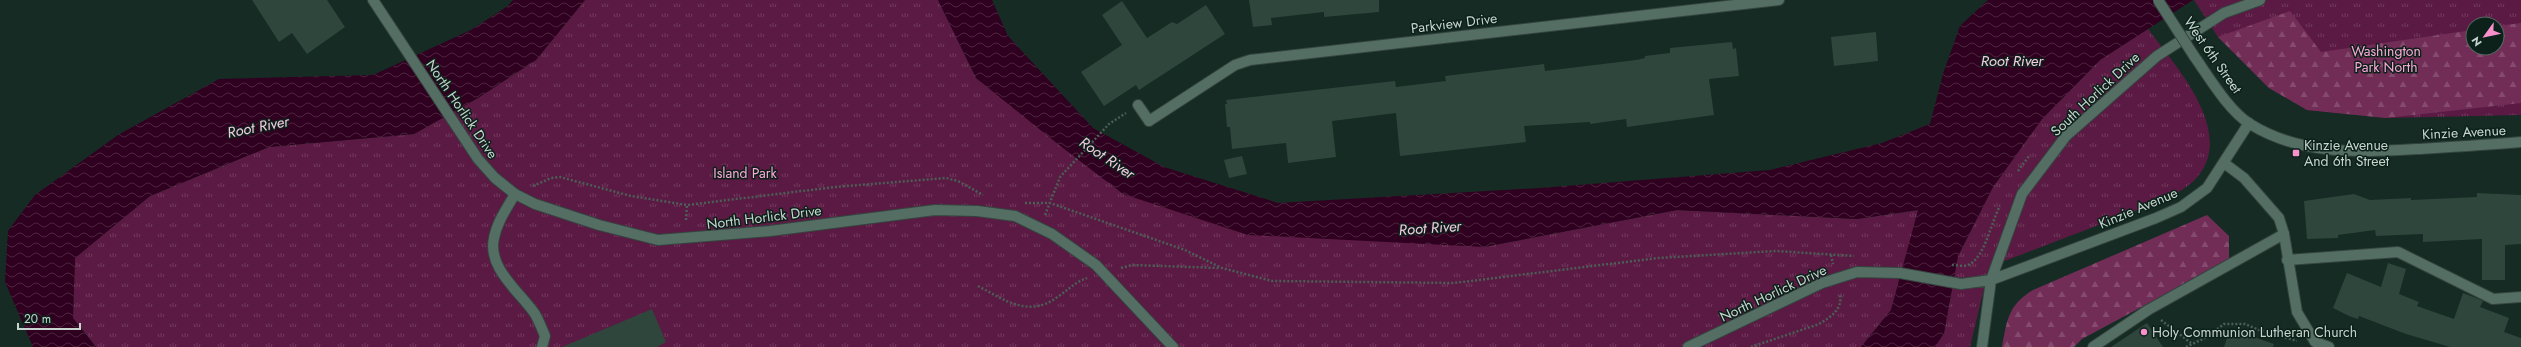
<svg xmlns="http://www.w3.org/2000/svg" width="2521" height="347" viewBox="0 0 2521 347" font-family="Jost,sans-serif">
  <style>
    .grass { fill: url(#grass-tufts); fill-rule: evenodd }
    .forest { fill: url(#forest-firs) }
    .water { fill: url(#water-waves) }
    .building { fill: #2f463d }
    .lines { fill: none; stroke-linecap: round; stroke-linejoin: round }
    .lane-casing { stroke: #34453f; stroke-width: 12 }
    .street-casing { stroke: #34453f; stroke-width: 12 }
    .secondary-casing { stroke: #34453f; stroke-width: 12 }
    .path { stroke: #4b5e57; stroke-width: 2.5; stroke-dasharray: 2 2; stroke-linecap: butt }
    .lane { stroke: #556e64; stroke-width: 10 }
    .street { stroke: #556e64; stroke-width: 10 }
    .secondary { stroke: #556e64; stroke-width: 10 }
    .secondary-bridge-casing { stroke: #34453f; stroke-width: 12; stroke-linecap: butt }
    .secondary-bridge { stroke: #556e64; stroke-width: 10 }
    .poi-dot { fill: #f890cb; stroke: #0b211a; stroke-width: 1.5 }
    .labels { text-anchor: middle; stroke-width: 3; stroke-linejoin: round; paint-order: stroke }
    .street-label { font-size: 14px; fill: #c8d5cf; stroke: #0b211a }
    .park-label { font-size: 14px; fill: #fdaad8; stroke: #0b211a }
    .poi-label { font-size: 14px; fill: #c8d5cf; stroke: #0b211a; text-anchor: start }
    .water-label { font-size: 15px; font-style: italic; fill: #f5cbe1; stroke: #0b211a }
  </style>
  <defs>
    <pattern id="grass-tufts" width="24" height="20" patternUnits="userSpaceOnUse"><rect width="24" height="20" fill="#5b1a43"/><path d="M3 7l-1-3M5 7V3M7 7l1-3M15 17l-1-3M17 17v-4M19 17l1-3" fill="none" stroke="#713a5d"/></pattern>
    <pattern id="forest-firs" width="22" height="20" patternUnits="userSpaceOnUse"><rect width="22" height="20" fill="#722d57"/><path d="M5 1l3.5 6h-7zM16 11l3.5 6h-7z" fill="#854b6e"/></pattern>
    <pattern id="water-waves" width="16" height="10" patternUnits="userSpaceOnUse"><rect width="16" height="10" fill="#2f001f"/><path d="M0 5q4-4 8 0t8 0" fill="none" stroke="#4c243e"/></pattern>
  </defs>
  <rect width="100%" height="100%" fill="#152b23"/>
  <path class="grass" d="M 585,0 L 938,0 L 976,78 L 1124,194 L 1484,247 L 1677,210 L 1857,219 L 1919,210 L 1891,310 L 1861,347 L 96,347 L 73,318 L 75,258 L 150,196 L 269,147 L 414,134 L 478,98 L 536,60 Z
    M 2194,0 L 2521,0 L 2521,115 L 2386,118 L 2307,110 L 2269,88 L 2218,37 ZM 2473,24 L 2497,24 L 2497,48 L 2473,48 Z
    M 2148,29 C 2174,64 2232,127 2201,172 C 2191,188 2172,195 2156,203 L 1989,267 L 1970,347 L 1935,347 L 1944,333 L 1958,256 L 1993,187 L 2042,119 L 2100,60 Z"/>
  <path class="forest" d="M 2290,11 L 2321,52 L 2473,30 L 2473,48 L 2497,48 L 2497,26 L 2521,23 L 2521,103 L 2386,118 L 2307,110 L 2269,88 L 2218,37 Z
    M 2207,215 L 2229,236 L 2229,260 L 2082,339 L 2074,347 L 2002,347 C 2007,320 2008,305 2033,290 Z"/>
  <path class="water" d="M 513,0 L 585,0 L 536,60 L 478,98 L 414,134 L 269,147 L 150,196 L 75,258 L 73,318 L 96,347 L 33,347 L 5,282 L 8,231 L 35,195 L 118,135 L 219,79 L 373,75 L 471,30 L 508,6 Z
    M 938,0 L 992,0 L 1008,36 L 1093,128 L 1164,167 L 1278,203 L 1540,188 L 1770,170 L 1882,143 L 1930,124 L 1943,74 L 1960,26 L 1988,0 L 2193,0 L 2100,60 L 2042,119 L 1993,187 L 1958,256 L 1944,333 L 1935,347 L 1861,347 L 1891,310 L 1918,210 L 1857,219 L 1677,210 L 1484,247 L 1248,235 L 1123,194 L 1059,145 L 976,78 Z"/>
  <path class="building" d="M 252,0 L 327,0 L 345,27 L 307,54 L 292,33 L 279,42 Z
    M 1249,0 L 1379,0 L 1379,12 L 1324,17 L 1324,12 L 1271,18 L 1272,25 L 1253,27 Z
    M 1122,1 L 1147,38 L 1172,22 L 1177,24 L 1206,5 L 1225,34 L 1139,90 L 1136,85 L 1104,106 L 1081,72 L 1122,45 L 1102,15 Z
    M 1876,32 L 1878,61 L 1834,66 L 1831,37 Z
    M 1732,42 L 1733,49 L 1736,48 L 1739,76 L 1709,79 L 1714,115 L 1627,127 L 1626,119 L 1590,124 L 1590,122 L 1524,126 L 1526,142 L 1400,156 L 1396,113 L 1332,121 L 1336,157 L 1288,163 L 1286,143 L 1232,149 L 1230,127 L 1227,127 L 1225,104 L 1227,104 L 1226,100 L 1395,81 L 1396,87 L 1446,81 L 1445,76 L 1544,64 L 1545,71 L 1636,60 L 1645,58 L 1645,56 L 1670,53 L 1670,48 Z
    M 1242,156 L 1247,174 L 1229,178 L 1224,160 Z
    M 2477,193 L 2521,195 L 2521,244 L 2505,245 L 2505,280 L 2482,280 L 2482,239 L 2423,242 L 2423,234 L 2376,236 L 2375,230 L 2338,235 L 2338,238 L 2307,239 L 2304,201 L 2354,194 L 2370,200 L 2411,198 L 2411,200 L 2477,197 Z
    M 2388,263 L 2406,269 L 2399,294 L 2419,302 L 2417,306 L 2454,319 L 2463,293 L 2476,298 L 2483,301 L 2480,307 L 2509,318 L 2504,332 L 2521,338 L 2521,347 L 2450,347 L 2406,334 L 2359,316 L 2358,319 L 2349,316 L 2333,308 L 2347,273 L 2381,287 Z
    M 652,309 L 666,342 L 657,347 L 562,347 Z
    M 2147,323 L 2163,347 L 2111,347 Z
    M 2230,329 L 2274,344 L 2273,347 L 2224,347 Z"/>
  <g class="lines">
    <g class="lane-casing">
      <path id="lane" d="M 1138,105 L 1149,121
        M 515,194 C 507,208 497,222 494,238 C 487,268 520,292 535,314 C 539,321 542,329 545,336 L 542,347
        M 2287,260 L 2398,252 L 2493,299 L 2521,297
        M 2093,347 L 2148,310 L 2284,234"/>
    </g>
    <g class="street-casing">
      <path id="street" d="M 373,0 L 478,159 L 495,178 L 515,194 L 535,204 L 599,225 L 658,240 L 770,231 L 935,210 L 977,211 L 1015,216 L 1052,234 L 1096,265 L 1173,347
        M 1149,121 L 1235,65 L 1250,60 L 1779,0
        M 2224,163 L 2244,178 L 2279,218 L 2284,234 L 2297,312 L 2315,342 L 2329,347
        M 1688,347 L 1822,283 L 1857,272 L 1900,273 L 1961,284 L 1991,280 L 2156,218 L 2181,207 L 2207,188 L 2249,123
        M 1982,347 L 1991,280 L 2022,194 L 2066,136 L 2157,56 L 2224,13 L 2260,0"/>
    </g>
    <g class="secondary-casing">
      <path id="secondary" d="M 2194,56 C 2209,77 2228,110 2250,124 C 2302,156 2359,152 2418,149 C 2452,147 2487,145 2521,142"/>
    </g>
    <path class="path" d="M 2018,171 L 2029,156
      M 533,186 L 551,178 L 560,177 L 631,196 L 687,205 L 835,187 L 946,178 L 958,181 L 983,195
      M 1025,203 L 1050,203 L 1185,250 L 1222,268 L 1272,281 L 1454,283 L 1658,258 L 1776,251 L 1854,256
      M 1045,215 L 1060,177 L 1109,124 L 1126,113
      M 686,220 L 687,205
      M 1831,255 L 1833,264
      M 1952,265 C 1957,265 1964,267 1968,265 C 1985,258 1991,222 2000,206
      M 1121,268 L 1132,265 L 1219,268
      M 978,286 C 1003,299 1028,318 1056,298 C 1067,291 1075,282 1087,278
      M 2161,320 L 2191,343
      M 1751,347 L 1819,324 C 1831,317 1843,309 1840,294
      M 2186,347 L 2207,337 L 2224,324 L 2245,324 L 2259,330 L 2297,341"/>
    <use href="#lane" class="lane"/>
    <use href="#street" class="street"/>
    <use href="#secondary" class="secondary"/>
    <g class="secondary-bridge-casing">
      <path id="secondary-bridge" d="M 2158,0 L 2194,56"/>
    </g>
    <use href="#secondary-bridge" class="secondary-bridge"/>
  </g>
  <g class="poi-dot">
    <rect x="2292" y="149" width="8" height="8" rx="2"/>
    <circle cx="2144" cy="332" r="4"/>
  </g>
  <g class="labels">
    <g class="street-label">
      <text transform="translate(1454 23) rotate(-7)" y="5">Parkview Drive</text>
      <text transform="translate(2213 55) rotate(55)" y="5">West 6th Street</text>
      <text transform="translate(2095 94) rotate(-43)" y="5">South Horlick Drive</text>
      <text transform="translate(462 109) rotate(56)" y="5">North Horlick Drive</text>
      <text transform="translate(2464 132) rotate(-3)" y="5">Kinzie Avenue</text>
      <text transform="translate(2138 208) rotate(-23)" y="5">Kinzie Avenue</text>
      <text transform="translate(764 217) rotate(-7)" y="5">North Horlick Drive</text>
      <text transform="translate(1773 293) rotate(-25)" y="5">North Horlick Drive</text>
    </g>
    <g class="park-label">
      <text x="2386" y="56">Washington<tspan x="2386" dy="16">Park North</tspan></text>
      <text x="745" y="178">Island Park</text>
    </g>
    <g class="poi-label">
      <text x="2304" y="150">Kinzie Avenue<tspan x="2304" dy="16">And 6th Street</tspan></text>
      <text x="2152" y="337">Holy Communion Lutheran Church</text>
    </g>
    <g class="water-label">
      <text x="2012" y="66">Root River</text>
      <text transform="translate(258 127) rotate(-11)" y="5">Root River</text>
      <text transform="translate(1107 158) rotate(34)" y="5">Root River</text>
      <text transform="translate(1430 228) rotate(-4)" y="5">Root River</text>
    </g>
  </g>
  <g transform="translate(2485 36) rotate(237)"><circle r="19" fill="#0b211a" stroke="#576962"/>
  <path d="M0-3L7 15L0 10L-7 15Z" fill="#f890cb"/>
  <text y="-6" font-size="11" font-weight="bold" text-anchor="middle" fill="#c8d5cf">N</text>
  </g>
  <path d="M18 323v6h62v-6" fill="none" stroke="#c8d5cf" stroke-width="2"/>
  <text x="24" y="323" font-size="12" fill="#c8d5cf" stroke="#0b211a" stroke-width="3" paint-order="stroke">20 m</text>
</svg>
